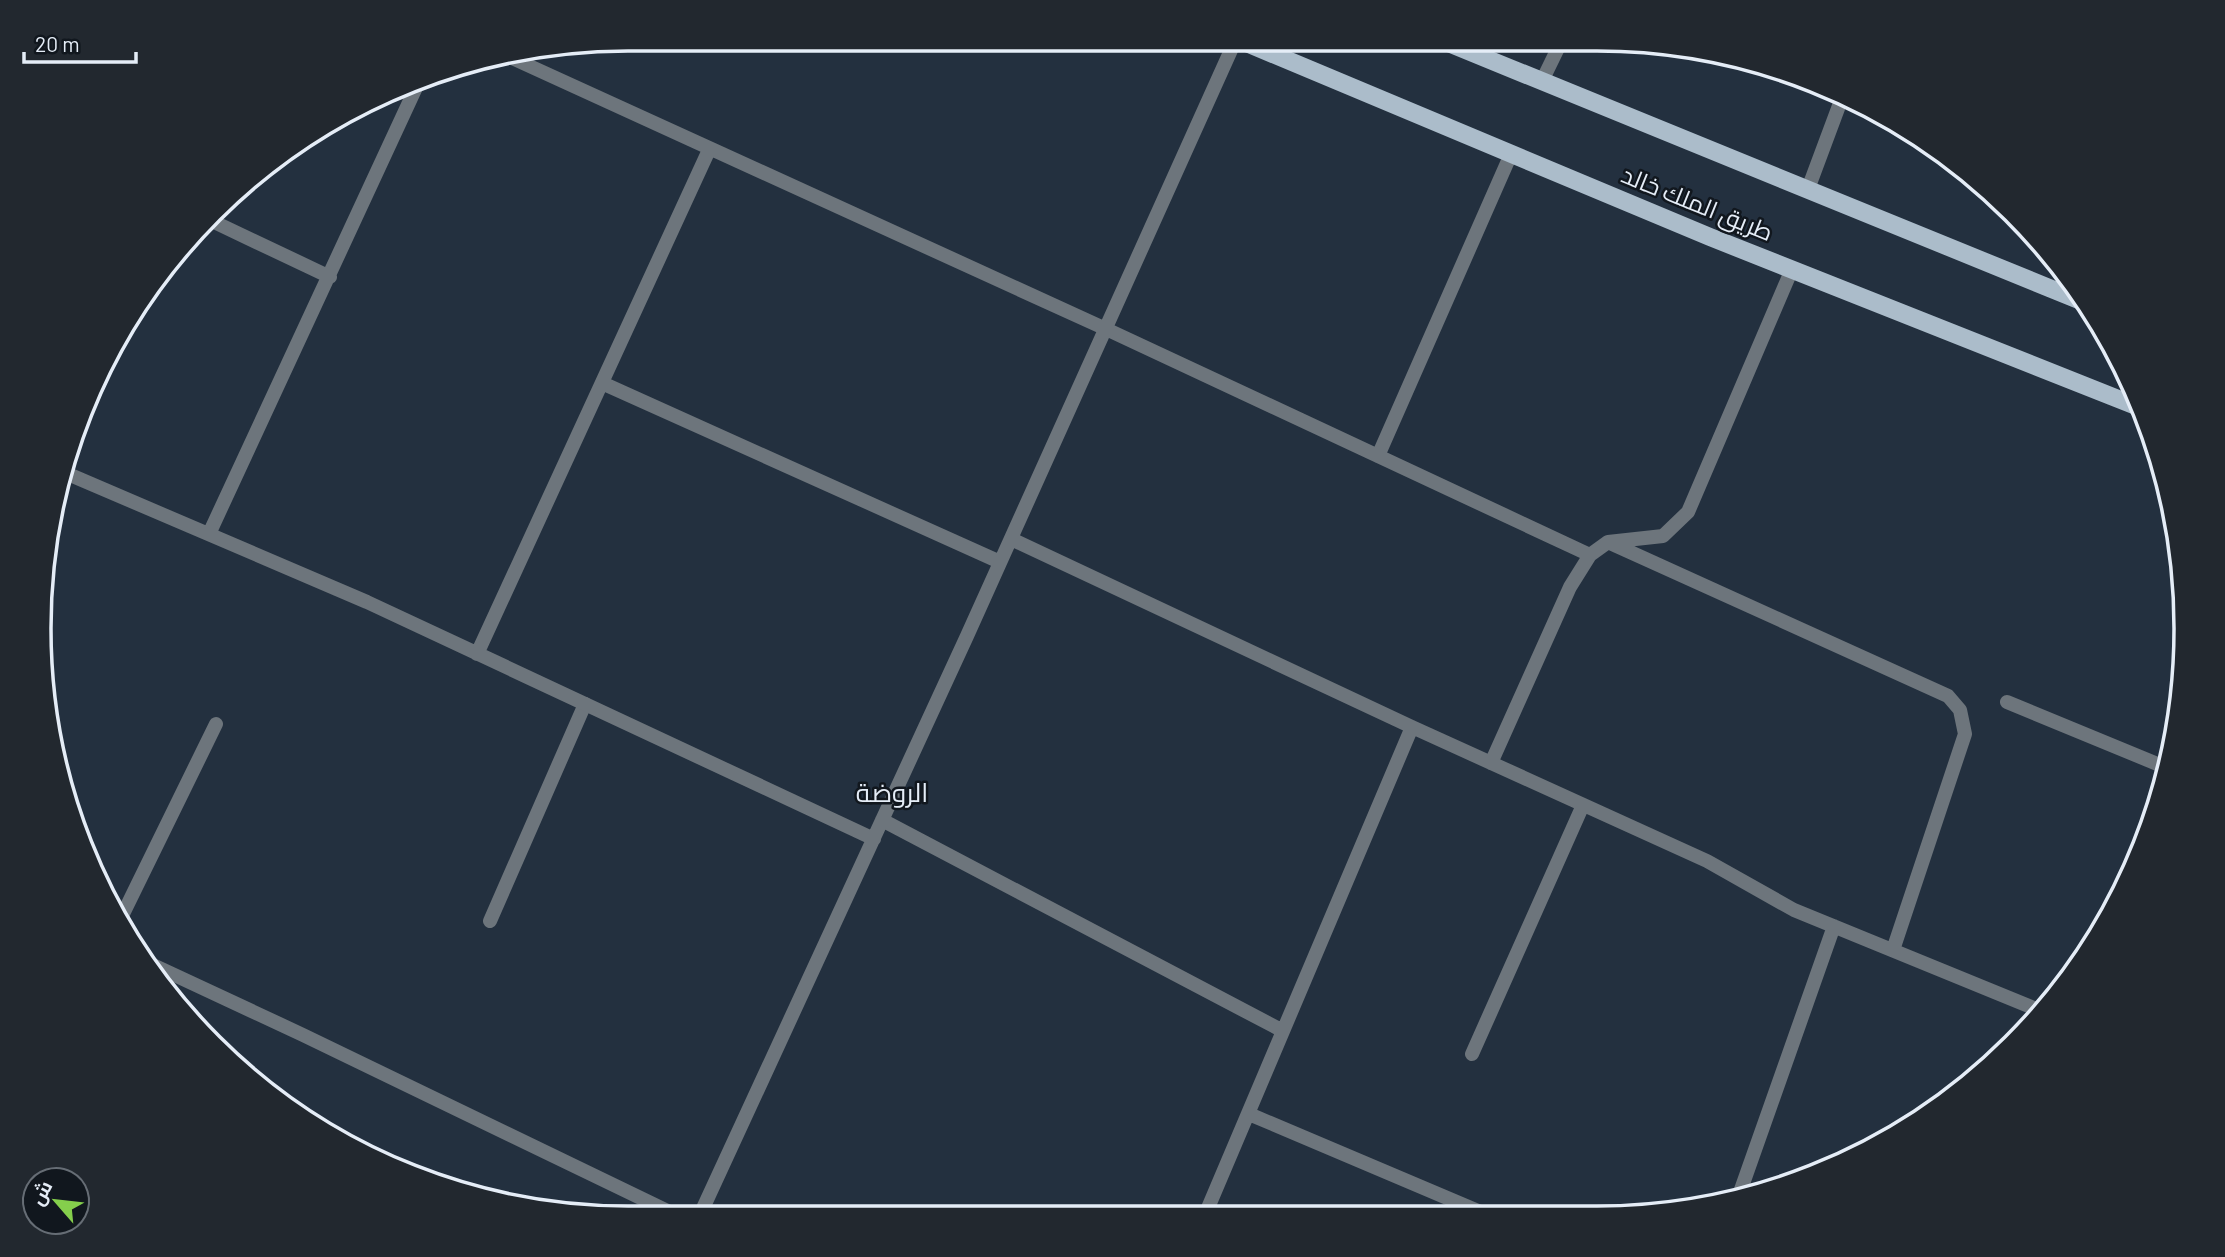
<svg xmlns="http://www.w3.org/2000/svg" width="2225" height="1257" viewBox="0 0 2225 1257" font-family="Barlow,Cairo,sans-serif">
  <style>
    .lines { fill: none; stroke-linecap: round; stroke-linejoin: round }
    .lane { stroke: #6d757c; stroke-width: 14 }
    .street { stroke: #6d757c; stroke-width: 14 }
    .primary { stroke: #abbcca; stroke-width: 18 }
    .labels { text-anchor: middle; stroke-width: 5; stroke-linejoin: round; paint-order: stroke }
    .street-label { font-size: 24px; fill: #e5edf7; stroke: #11171e }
    .neighbourhood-label { font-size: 26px; fill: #e5edf7; stroke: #11171e }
    .rim { fill: none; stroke: #e5edf7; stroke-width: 3.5 }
  </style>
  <rect width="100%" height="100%" fill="#23303f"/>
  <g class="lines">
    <path class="lane" d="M 122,916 L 216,724
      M 490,921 L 585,704"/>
    <path class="street" d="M 512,58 L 1106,329 L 1590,555
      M 1542,81 L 1562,40
      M 1808,189 L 1843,95
      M 212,221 L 330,277
      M 2064,294 L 2071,279
      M 602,383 L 1000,562
      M 1378,456 L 1511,154
      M 61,471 L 367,602 L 874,839
      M 209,534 L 419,81
      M 1011,539 L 1412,727 L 1707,861 L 1794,910 L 2041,1011
      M 1608,542 L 1948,696 L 1960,710 L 1965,734 L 1893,950
      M 477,654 L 709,150
      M 2007,702 L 2167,768
      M 1491,763 L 1570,587 L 1590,555 L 1608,542 L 1663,536 L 1688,512 L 1792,269
      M 882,820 L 1283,1031
      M 153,965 L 303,1035 L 680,1217
      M 1472,1054 L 1583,805
      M 1249,1114 L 1485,1214
      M 1738,1198 L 1834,926
      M 1205,1215 L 1412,727
      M 699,1217 L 967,636 L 1236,39"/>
    <path class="primary" d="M 1237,39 L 1710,237 L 2141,408
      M 1441,40 L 2086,303"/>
  </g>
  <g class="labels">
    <g class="street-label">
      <text transform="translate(1697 204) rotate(22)" y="8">طريق الملك خالد</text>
    </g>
    <g class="neighbourhood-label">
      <text x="892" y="802">الروضة</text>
    </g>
  </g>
  <path d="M0 0H2225V1257H0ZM628 51H1597A577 577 0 0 1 2174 628V629A577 577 0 0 1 1597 1206H628A577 577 0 0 1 51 629V628A577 577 0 0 1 628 51Z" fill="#22282f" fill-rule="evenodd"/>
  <path class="rim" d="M628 51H1597A577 577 0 0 1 2174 628V629A577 577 0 0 1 1597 1206H628A577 577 0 0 1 51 629V628A577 577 0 0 1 628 51Z"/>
  <g transform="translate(56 1201) rotate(298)"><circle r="33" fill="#11171e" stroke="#666d75" stroke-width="2"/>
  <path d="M0-5L12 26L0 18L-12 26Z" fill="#85cf4c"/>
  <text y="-10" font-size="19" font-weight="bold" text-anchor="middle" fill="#e5edf7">ش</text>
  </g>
  <path d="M24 52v10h112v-10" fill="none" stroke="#e5edf7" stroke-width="3.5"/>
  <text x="35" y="52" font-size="21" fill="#e5edf7" stroke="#11171e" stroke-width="5" paint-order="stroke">20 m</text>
</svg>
